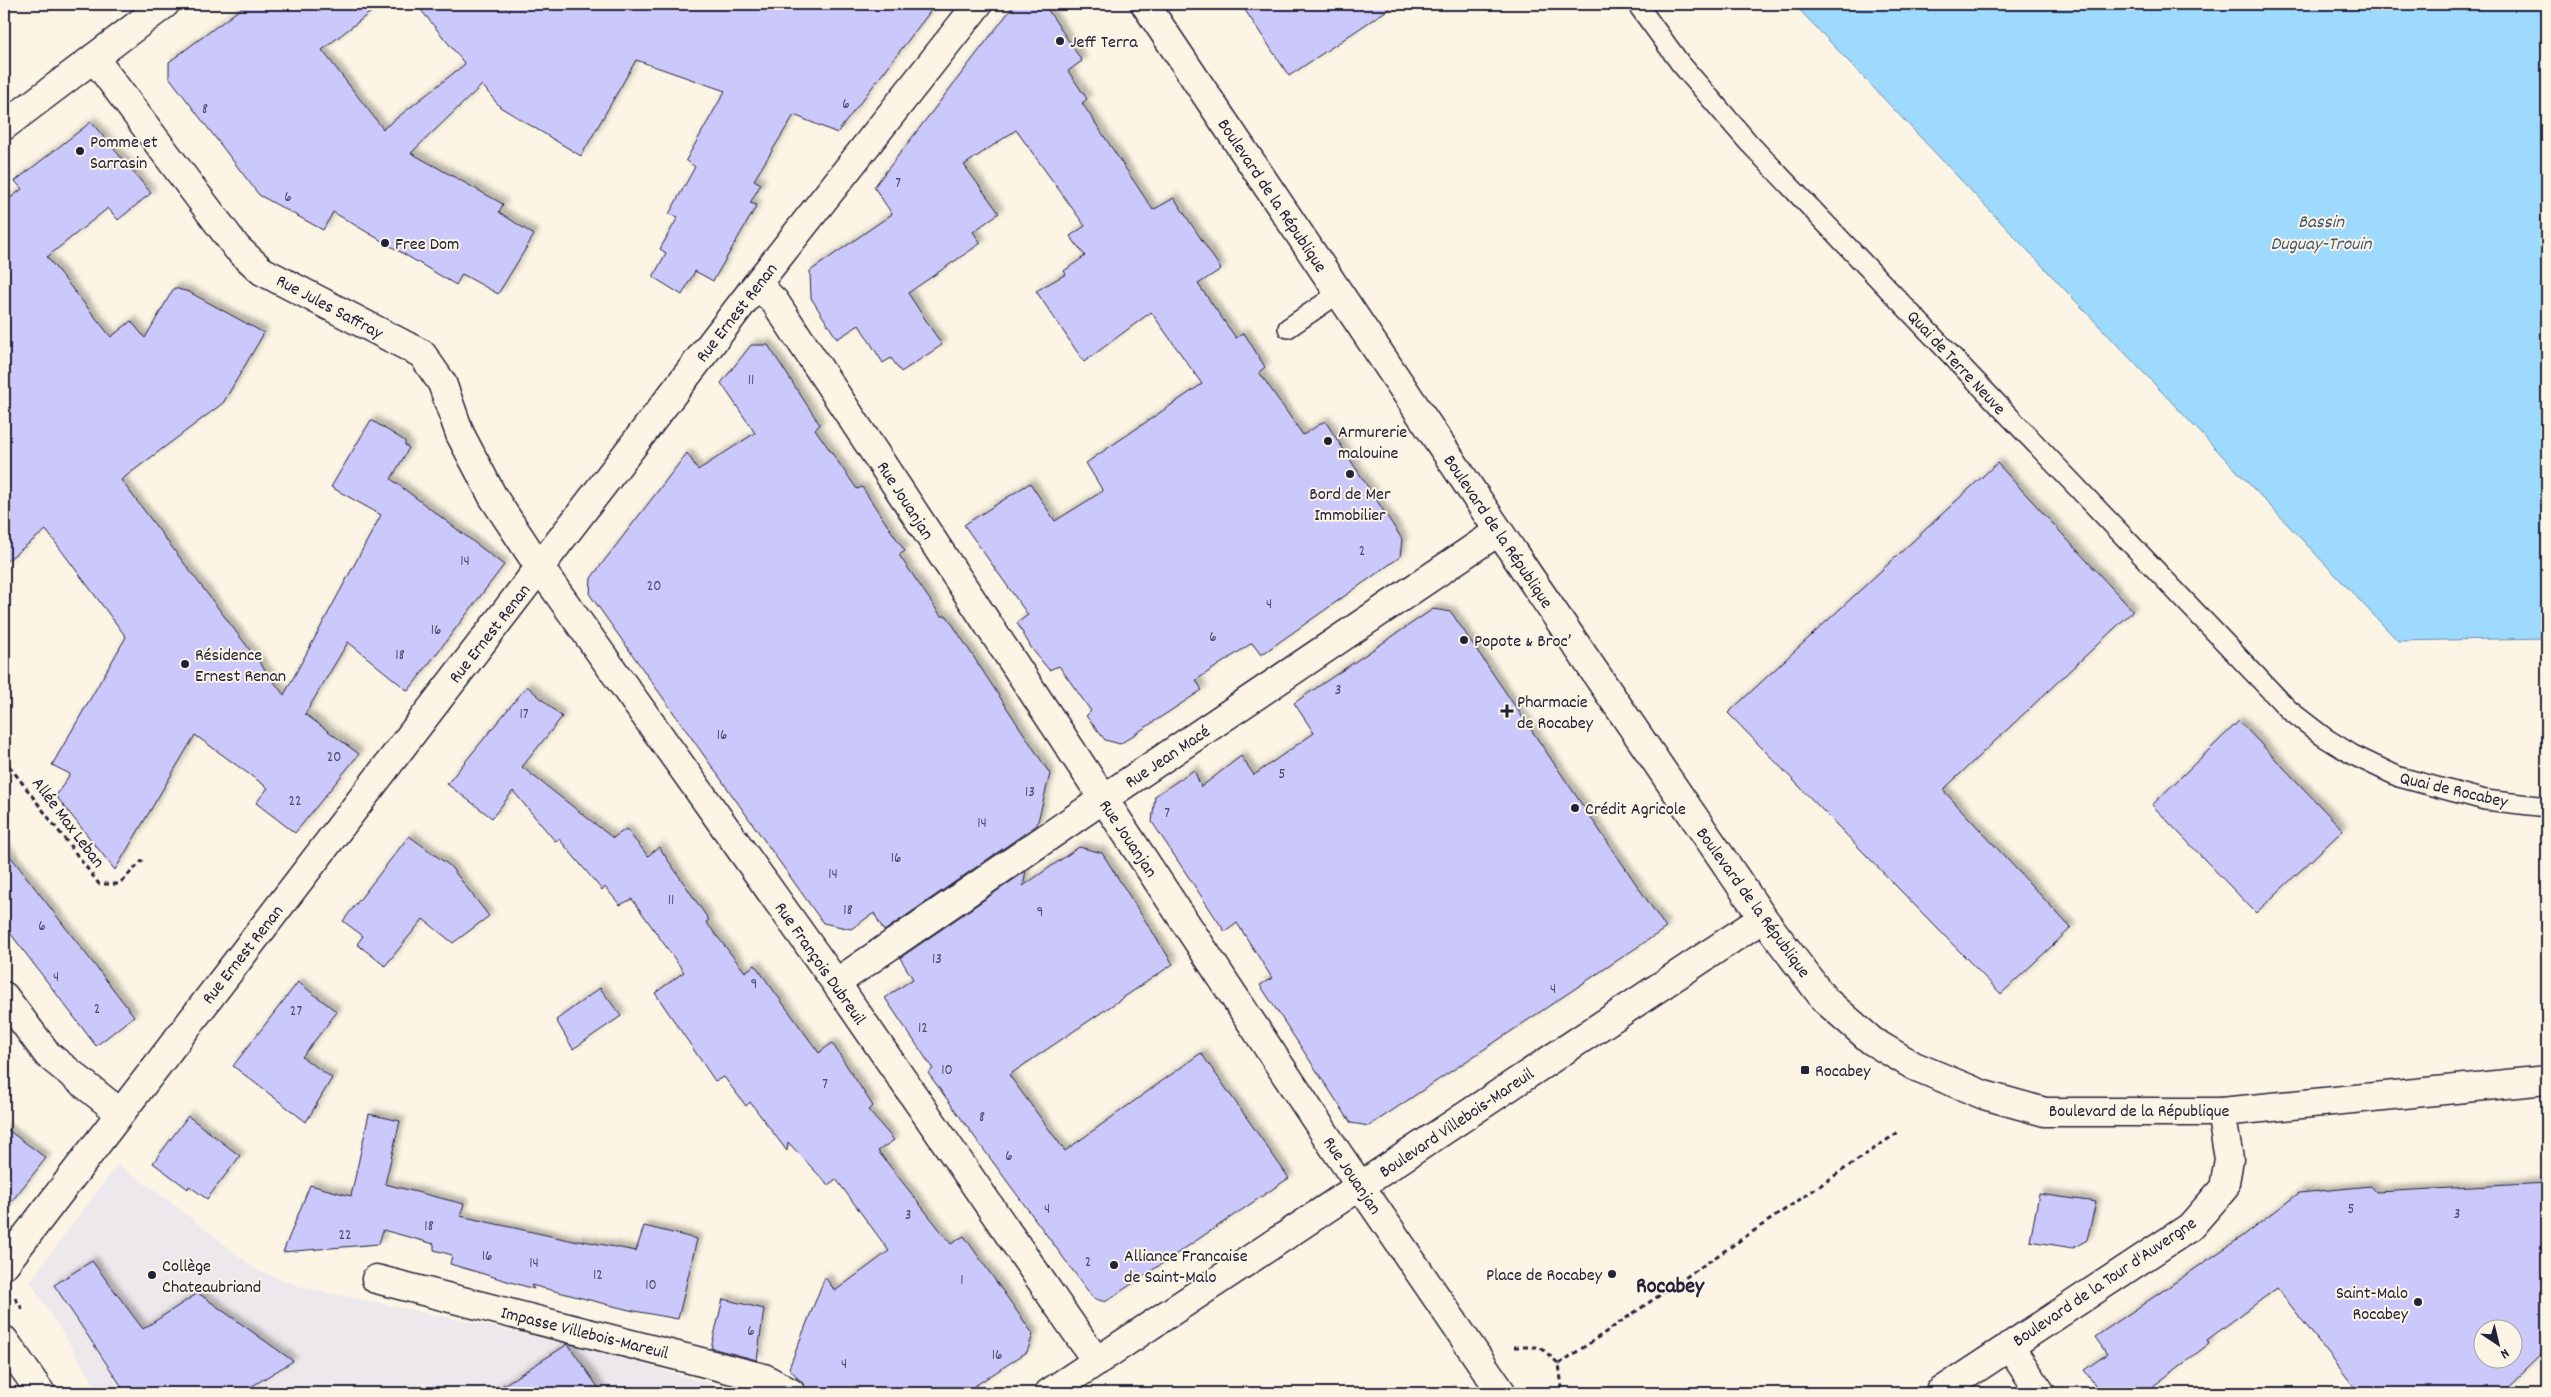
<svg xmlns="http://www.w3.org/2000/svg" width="2551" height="1397" viewBox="0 0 2551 1397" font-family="Dekko,sans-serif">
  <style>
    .built { fill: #ede8ec }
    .water { fill: #9ed9fe; stroke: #6c90b0 }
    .building { fill: #cbc8fb; stroke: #22223b; fill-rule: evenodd; filter: url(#shadow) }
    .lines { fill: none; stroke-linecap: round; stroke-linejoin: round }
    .lane-casing { stroke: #22223b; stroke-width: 22 }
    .street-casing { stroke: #22223b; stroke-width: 31 }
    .secondary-casing { stroke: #22223b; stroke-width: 31 }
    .primary-casing { stroke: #22223b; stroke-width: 31 }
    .path { stroke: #22223b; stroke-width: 3; stroke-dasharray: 5 4; stroke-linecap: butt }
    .lane { stroke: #fcf5e5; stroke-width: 19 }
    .street { stroke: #fcf5e5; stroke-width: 28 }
    .secondary { stroke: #fcf5e5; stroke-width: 28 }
    .primary { stroke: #fcf5e5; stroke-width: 28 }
    .poi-dot { fill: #22223b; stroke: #fcf5e5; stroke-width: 2 }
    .labels { text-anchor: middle; stroke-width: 4; stroke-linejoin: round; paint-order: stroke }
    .number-label { font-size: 15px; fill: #4c4c6b }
    .poi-label { font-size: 18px; fill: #22223b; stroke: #fcf5e5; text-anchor: start }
    .street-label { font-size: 18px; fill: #22223b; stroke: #fcf5e5 }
    .water-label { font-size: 19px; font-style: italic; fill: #475976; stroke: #fcf5e5 }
    .district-label { font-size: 22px; font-weight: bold; fill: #22223b; stroke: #fcf5e5 }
  </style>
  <defs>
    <filter id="shadow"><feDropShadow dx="4.5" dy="-4.5" stdDeviation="2.5" flood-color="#0004"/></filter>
  </defs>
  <rect width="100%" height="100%" fill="#fcf5e5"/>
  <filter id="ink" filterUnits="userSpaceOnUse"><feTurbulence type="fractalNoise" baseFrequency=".02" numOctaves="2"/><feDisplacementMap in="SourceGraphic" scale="10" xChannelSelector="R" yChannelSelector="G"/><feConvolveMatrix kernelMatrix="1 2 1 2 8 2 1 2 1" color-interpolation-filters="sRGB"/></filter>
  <g filter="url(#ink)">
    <path class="built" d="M 118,1164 L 176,1206 L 255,1269 L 298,1286 L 569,1343 L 742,1393 L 100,1393 L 30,1281 Z"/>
    <path class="water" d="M 1794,4 L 2547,4 L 2547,638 L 2398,641 Z"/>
    <path class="building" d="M 247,4 L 381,4 L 322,50 L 383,129 L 465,64 L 416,4 L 936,4 L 837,133 L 794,115 L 754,180 L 761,184 L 750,203 L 757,205 L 713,281 L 695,271 L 682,295 L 653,277 L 666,253 L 660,249 L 678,217 L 669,214 L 695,167 L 686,160 L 725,91 L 636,60 L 581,156 L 500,107 L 482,85 L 411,153 L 503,204 L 499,212 L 534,235 L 498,294 L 462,274 L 456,285 L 333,212 L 323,230 L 259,195 L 169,77 L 169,62 Z
      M 1015,4 L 1044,4 L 1082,61 L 1068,71 L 1087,99 L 1082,103 L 1153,210 L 1174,198 L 1221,269 L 1198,284 L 1236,338 L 1244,333 L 1265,367 L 1259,372 L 1303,435 L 1325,421 L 1402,539 L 1400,557 L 1261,655 L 1252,643 L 1196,680 L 1202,690 L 1120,744 L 1105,740 L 1086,716 L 1091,711 L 1059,666 L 1049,670 L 1032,649 L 1017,623 L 1028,615 L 964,525 L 1030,483 L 1055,521 L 1103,491 L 1086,463 L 1202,384 L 1151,312 L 1084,362 L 1036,291 L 1066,274 L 1064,271 L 1085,256 L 1070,236 L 1085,226 L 1016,130 L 964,165 L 999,213 L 973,232 L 981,243 L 908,293 L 942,345 L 901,372 L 891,358 L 883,363 L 859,325 L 837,339 L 811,298 L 810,271 L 892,214 L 874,187 Z
      M 1241,4 L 1396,4 L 1289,76 Z
      M 91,122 L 151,193 L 118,220 L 108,208 L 47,257 L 111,337 L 131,321 L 145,338 L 174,288 L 189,292 L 264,333 L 223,403 L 121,480 L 284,695 L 381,515 L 331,487 L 371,420 L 405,441 L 405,445 L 409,448 L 391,479 L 504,565 L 408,691 L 348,642 L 305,714 L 359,754 L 295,833 L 256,803 L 268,788 L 195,735 L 115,870 L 56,796 L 70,774 L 52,765 L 126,637 L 46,530 L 4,563 L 4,203 L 22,189 L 15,181 Z
      M 751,345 L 768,345 L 820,425 L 815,429 L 857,489 L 862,487 L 883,519 L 905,551 L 899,555 L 941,616 L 947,616 L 1050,774 L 1037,825 L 884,931 L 874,913 L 851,929 L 823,923 L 590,595 L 591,578 L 687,453 L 698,470 L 755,433 L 721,383 Z
      M 1997,463 L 2133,611 L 1943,790 L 2071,928 L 2001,994 L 1728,713 Z
      M 1433,609 L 1451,612 L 1666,928 L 1369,1126 L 1351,1123 L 1260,985 L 1272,978 L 1237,923 L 1225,932 L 1152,822 L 1155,796 L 1194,770 L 1201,787 L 1241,756 L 1254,775 L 1314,733 L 1294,703 Z
      M 527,686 L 562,717 L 522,767 L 613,838 L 626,829 L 648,856 L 659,847 L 709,920 L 706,922 L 745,972 L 755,965 L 819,1053 L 832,1043 L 873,1106 L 868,1110 L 894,1140 L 878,1151 L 951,1244 L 964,1236 L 1033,1334 L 1027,1352 L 964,1393 L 807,1393 L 804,1385 L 789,1368 L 825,1277 L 835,1291 L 889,1251 L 836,1179 L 828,1185 L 788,1142 L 787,1151 L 750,1102 L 746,1106 L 724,1077 L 715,1081 L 655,993 L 684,972 L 632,899 L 620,905 L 605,887 L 602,890 L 559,839 L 555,841 L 513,791 L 492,818 L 447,784 Z
      M 2239,721 L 2343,830 L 2256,913 L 2152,805 Z
      M 409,836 L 450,866 L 489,916 L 453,943 L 423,919 L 385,966 L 357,944 L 363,936 L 343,921 Z
      M 1079,847 L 1102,853 L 1173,964 L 1009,1075 L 1065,1151 L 1201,1053 L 1289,1178 L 1105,1302 L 1093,1298 L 987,1154 L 928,1073 L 933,1069 L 885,998 L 913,979 L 900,958 L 1026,871 L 1023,886 Z
      M 4,848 L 134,1016 L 96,1046 L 4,925 Z
      M 298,982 L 337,1012 L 302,1057 L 332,1078 L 306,1122 L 233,1066 Z
      M 600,988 L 621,1016 L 573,1049 L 556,1020 Z
      M 369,1114 L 400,1121 L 385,1184 L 464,1204 L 460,1216 L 578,1242 L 578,1240 L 636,1251 L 644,1226 L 697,1239 L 678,1319 L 629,1310 L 531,1285 L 534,1289 L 450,1264 L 452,1255 L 434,1250 L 434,1244 L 383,1230 L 379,1244 L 283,1252 L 310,1185 L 351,1196 Z
      M 188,1116 L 240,1156 L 207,1199 L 189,1186 L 188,1189 L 153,1163 Z
      M 4,1127 L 46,1158 L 4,1211 Z
      M 2547,1183 L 2547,1349 L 2501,1393 L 2359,1393 L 2277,1288 L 2207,1340 L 2209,1344 L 2144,1393 L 2101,1393 L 2084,1370 L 2107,1354 L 2095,1337 L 2243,1236 L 2299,1193 L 2371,1186 L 2376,1192 ZM 2484,1330 L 2514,1330 L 2514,1360 L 2484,1360 Z
      M 2039,1194 L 2096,1202 L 2087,1240 L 2073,1248 L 2030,1241 Z
      M 92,1261 L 143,1329 L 198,1293 L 293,1361 L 241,1393 L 126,1393 L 54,1285 Z
      M 723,1299 L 764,1309 L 757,1360 L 711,1348 Z
      M 568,1344 L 602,1393 L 491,1393 Z"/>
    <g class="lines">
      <g class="lane-casing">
        <path id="lane" d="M 1637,4 L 1680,63 L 1748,142 L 2289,710 L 2324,737 L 2353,755 L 2399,777 L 2485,800 L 2547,807
          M 1288,328 L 1339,293"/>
      </g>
      <g class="street-casing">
        <path id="street" d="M 94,58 L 237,248 L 262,271 L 422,354 L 442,383 L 460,434 L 493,497 L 540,568 L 836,983 L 1097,1362
          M 757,284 L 775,302 L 1337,1152 L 1502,1393
          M 836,983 L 1103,799 L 1499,531
          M 4,996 L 48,1055 L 119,1112
          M 4,1265 L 757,284 L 978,4
          M 376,1279 L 764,1378 L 791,1393
          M 4,1340 L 41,1393
          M 2009,1346 L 2041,1393
          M 1049,1393 L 1763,918
          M 1939,1393 L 2190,1227 L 2224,1188 L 2229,1159 L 2221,1112"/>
      </g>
      <g class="secondary-casing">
        <path id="secondary" d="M 4,126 L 165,4"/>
      </g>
      <g class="primary-casing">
        <path id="primary" d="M 1145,4 L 1527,573 L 1763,918 L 1825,1000 L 1872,1041 L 1914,1066 L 1984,1095 L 2045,1112 L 2221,1112 L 2547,1080"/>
      </g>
      <path class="path" d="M 4,759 L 99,884 L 119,884 L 143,860
        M 15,1298 L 23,1310
        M 1514,1347 L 1540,1347 L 1559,1364 L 1562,1388 L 1560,1393
        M 1559,1364 L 1900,1131
        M 1450,1393 L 1453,1384"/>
      <use href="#lane" class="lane"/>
      <use href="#street" class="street"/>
      <use href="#secondary" class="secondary"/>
      <use href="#primary" class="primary"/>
    </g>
  </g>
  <g class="poi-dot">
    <circle cx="1060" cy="41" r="5"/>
    <circle cx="80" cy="151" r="5"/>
    <circle cx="385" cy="243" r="5"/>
    <circle cx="1328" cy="441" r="5"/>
    <circle cx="1350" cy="474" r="5"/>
    <circle cx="1464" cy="640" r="5"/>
    <circle cx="185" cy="664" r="5"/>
    <path d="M1504.5 703.5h5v5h5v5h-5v5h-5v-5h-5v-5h5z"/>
    <circle cx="1575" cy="808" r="5"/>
    <rect x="1800" y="1065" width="10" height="10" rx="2.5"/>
    <circle cx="1114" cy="1265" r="5"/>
    <circle cx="1612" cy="1274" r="5"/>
    <circle cx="152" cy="1275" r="5"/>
    <circle cx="2418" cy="1302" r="5"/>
  </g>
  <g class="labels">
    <g class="number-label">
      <text x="846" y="108">6</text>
      <text x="205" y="113">8</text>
      <text x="898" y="187">7</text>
      <text x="288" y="201">6</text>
      <text x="751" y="384">11</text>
      <text x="1362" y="555">2</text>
      <text x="465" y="565">14</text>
      <text x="654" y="590">20</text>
      <text x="1269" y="608">4</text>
      <text x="436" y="634">16</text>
      <text x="1213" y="641">6</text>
      <text x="400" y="659">18</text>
      <text x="1338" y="694">3</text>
      <text x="524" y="718">17</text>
      <text x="722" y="739">16</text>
      <text x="334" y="761">20</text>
      <text x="1282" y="778">5</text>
      <text x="1030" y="796">13</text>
      <text x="295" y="805">22</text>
      <text x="1167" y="817">7</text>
      <text x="982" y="827">14</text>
      <text x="896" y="862">16</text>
      <text x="833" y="878">14</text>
      <text x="671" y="904">11</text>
      <text x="848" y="914">18</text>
      <text x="1040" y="916">9</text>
      <text x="42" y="930">6</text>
      <text x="937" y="963">13</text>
      <text x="56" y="981">4</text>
      <text x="754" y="988">9</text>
      <text x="1553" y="993">4</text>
      <text x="97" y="1013">2</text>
      <text x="296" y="1015">27</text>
      <text x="923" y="1032">12</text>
      <text x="947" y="1074">10</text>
      <text x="825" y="1088">7</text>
      <text x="982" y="1121">8</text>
      <text x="1009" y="1160">6</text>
      <text x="1047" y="1213">4</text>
      <text x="2351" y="1213">5</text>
      <text x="2457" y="1218">3</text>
      <text x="908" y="1219">3</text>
      <text x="429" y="1230">18</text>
      <text x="345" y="1239">22</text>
      <text x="487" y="1260">16</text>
      <text x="1088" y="1266">2</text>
      <text x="534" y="1267">14</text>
      <text x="598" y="1279">12</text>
      <text x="962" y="1284">1</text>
      <text x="651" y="1289">10</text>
      <text x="751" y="1335">6</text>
      <text x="997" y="1359">16</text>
      <text x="844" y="1368">4</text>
    </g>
    <g class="poi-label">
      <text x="1070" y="47">Jeff Terra</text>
      <text x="90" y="147">Pomme et<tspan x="90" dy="21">Sarrasin</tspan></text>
      <text x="395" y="249">Free Dom</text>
      <text x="1338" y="437">Armurerie<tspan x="1338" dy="21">malouine</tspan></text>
      <text x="1350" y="499" text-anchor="middle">Bord de Mer<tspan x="1350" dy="21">Immobilier</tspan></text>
      <text x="1474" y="646">Popote &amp; Broc’</text>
      <text x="195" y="660">Résidence<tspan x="195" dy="21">Ernest Renan</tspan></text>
      <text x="1517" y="707">Pharmacie<tspan x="1517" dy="21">de Rocabey</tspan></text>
      <text x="1585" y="814">Crédit Agricole</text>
      <text x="1815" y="1076">Rocabey</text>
      <text x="1124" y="1261">Alliance Francaise<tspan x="1124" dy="21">de Saint-Malo</tspan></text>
      <text x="162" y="1271">Collège<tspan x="162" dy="21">Chateaubriand</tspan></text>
      <text x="1602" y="1280" text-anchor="end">Place de Rocabey</text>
      <text x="2408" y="1298" text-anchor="end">Saint-Malo<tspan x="2408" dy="21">Rocabey</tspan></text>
    </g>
    <g class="street-label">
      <text transform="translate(1273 195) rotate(56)" y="6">Boulevard de la République</text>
      <text transform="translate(330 306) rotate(28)" y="6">Rue Jules Saffray</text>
      <text transform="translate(736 312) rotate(-52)" y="6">Rue Ernest Renan</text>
      <text transform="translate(1957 362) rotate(47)" y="6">Quai de Terre Neuve</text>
      <text transform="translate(906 500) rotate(57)" y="6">Rue Jouanjan</text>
      <text transform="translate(1499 531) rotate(56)" y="6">Boulevard de la République</text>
      <text transform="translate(489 633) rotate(-52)" y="6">Rue Ernest Renan</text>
      <text transform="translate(1167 756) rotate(-34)" y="6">Rue Jean Macé</text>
      <text transform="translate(2454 789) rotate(13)" y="6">Quai de Rocabey</text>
      <text transform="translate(69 822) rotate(53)" y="6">Allée Max Leban</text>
      <text transform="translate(1129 838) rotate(56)" y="6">Rue Jouanjan</text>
      <text transform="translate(1754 902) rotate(54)" y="6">Boulevard de la République</text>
      <text transform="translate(242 954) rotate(-52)" y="6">Rue Ernest Renan</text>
      <text transform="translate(821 963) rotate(55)" y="6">Rue François Dubreuil</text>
      <text x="2139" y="1116">Boulevard de la République</text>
      <text transform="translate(1456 1122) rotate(-34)" y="6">Boulevard Villebois-Mareuil</text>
      <text transform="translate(1353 1175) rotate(56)" y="6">Rue Jouanjan</text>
      <text transform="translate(2104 1281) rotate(-34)" y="6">Boulevard de la Tour d'Auvergne</text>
      <text transform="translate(585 1332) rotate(14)" y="6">Impasse Villebois-Mareuil</text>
    </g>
    <g class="water-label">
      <text x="2321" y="227">Bassin<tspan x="2321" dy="22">Duguay-Trouin</tspan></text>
    </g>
    <g class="district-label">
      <text x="1670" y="1292">Rocabey</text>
    </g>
  </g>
  <rect width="2551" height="1397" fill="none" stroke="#fcf5e5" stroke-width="20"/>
  <rect x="10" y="10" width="2531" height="1377" fill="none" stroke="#22223b" stroke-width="2" filter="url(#ink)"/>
  <g transform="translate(2498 1344) rotate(145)"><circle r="24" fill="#fcf5e5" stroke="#a5a1a1"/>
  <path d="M0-4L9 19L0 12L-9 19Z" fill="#22223b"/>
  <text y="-8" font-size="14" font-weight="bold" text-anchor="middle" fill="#22223b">N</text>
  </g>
</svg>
